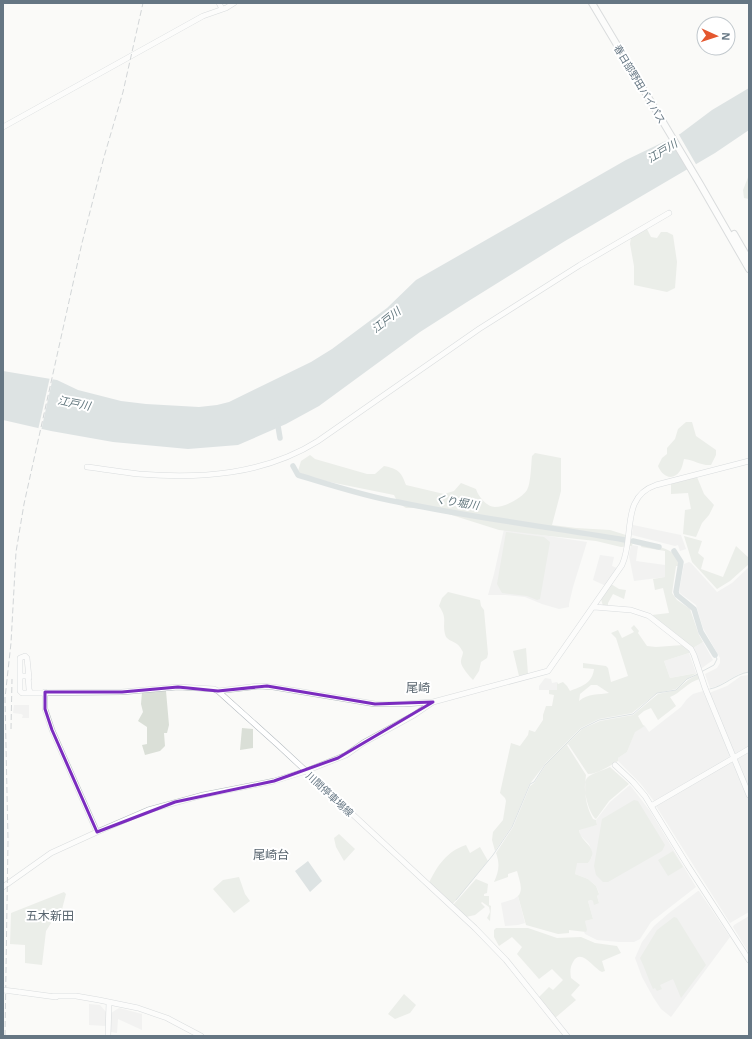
<svg xmlns="http://www.w3.org/2000/svg" width="752" height="1039" viewBox="0 0 752 1039" font-family="Arial,'Noto Sans JP',sans-serif">
  <style>
    .built { fill: #e8e9e9 }
    .green { fill: #dadfd7; fill-rule: evenodd }
    .water { fill: #bbc7cb }
    .pier { fill: #fafaf8 }
    .lines { fill: none; stroke-linecap: round; stroke-linejoin: round }
    .stream { stroke: #bbc7cb; stroke-width: 1 }
    .river { stroke: #bbc7cb; stroke-width: 5.5 }
    .secondary-casing { stroke: #b3babf; stroke-width: 6 }
    .highway-casing { stroke: #b4b9bd; stroke-width: 8 }
    .secondary { stroke: #fff; stroke-width: 5 }
    .highway { stroke: #fff; stroke-width: 6 }
    .rail { stroke: #a2aab0; stroke-width: 1; stroke-dasharray: 6 3; stroke-linecap: butt }
    .secondary-bridge-casing { stroke: #b3babf; stroke-width: 6; stroke-linecap: butt }
    .secondary-bridge { stroke: #fff; stroke-width: 5 }
    .marked { fill: none; stroke: #7b2cbf; stroke-width: 3; stroke-linejoin: round }
    .labels { text-anchor: middle; stroke-width: 4; stroke-linejoin: round; paint-order: stroke }
    .street-label { font-size: 10px; fill: #657683; stroke: #fff }
    .water-label { font-size: 11px; font-style: italic; fill: #60757c; stroke: #fff }
    .quarter-label { font-size: 12px; fill: #57646e; stroke: #fff }
  </style>
  <rect width="100%" height="100%" fill="#fafaf8"/>
  <path class="built" d="M 633,525 L 681,535 L 686,549 L 680,551 L 678,545 L 675,546 L 632,535 Z
    M 504,529 L 587,542 L 573,587 L 569,604 L 569,607 L 559,609 L 542,604 L 525,597 L 506,595 L 488,595 L 494,574 Z
    M 631,545 L 638,546 L 636,561 L 665,565 L 665,577 L 634,581 L 629,556 Z
    M 600,555 L 614,557 L 612,566 L 619,569 L 606,586 L 593,580 Z
    M 689,562 L 691,563 L 717,592 L 732,583 L 749,567 L 749,672 L 739,674 L 718,686 L 710,688 L 705,674 L 717,668 L 720,663 L 720,658 L 703,628 L 696,605 L 681,594 L 679,592 L 684,564 Z
    M 703,642 L 713,660 L 702,668 L 701,668 L 693,648 Z
    M 689,653 L 696,673 L 670,678 L 664,661 Z
    M 749,675 L 749,746 L 736,753 L 734,753 L 709,693 L 727,686 L 741,676 Z
    M 545,678 L 551,679 L 552,683 L 557,682 L 557,690 L 539,690 L 539,686 Z
    M 703,691 L 730,755 L 729,757 L 654,801 L 640,783 L 618,761 L 618,758 L 627,752 L 635,731 L 645,726 L 649,732 L 681,707 L 687,699 L 693,694 Z
    M 14,705 L 29,705 L 29,718 L 22,718 L 23,715 L 21,714 L 13,713 Z
    M 749,752 L 749,789 L 737,761 L 738,759 Z
    M 731,763 L 734,763 L 749,799 L 749,912 L 730,923 L 656,806 Z
    M 630,785 L 650,811 L 696,887 L 651,922 L 640,939 L 634,942 L 619,942 L 597,940 L 585,934 L 584,932 L 586,932 L 585,921 L 593,919 L 588,901 L 591,900 L 599,903 L 597,896 L 599,893 L 596,886 L 588,879 L 575,874 L 576,863 L 588,863 L 592,857 L 592,852 L 589,844 L 580,835 L 579,829 L 597,825 L 596,820 L 610,802 Z
    M 698,891 L 699,891 L 730,937 L 671,1017 L 661,1009 L 653,997 L 642,977 L 635,958 L 642,942 L 654,926 L 669,913 Z
    M 518,896 L 525,923 L 518,925 L 505,926 L 501,903 L 514,899 Z
    M 749,916 L 749,953 L 733,927 L 734,925 Z
    M 89,1004 L 100,1005 L 106,1012 L 106,1026 L 89,1025 Z
    M 119,1008 L 142,1014 L 142,1030 L 118,1019 L 117,1033 L 111,1032 L 111,1013 Z"/>
  <path class="green" d="M 749,175 L 749,199 L 744,198 L 743,190 Z
    M 647,229 L 651,237 L 657,238 L 661,232 L 667,232 L 673,235 L 677,262 L 675,288 L 667,292 L 634,285 L 634,266 L 630,244 L 631,237 Z
    M 686,422 L 692,422 L 696,436 L 716,450 L 716,455 L 711,465 C 702,466 694,460 684,459 C 683,463 682,468 680,471 C 672,482 662,476 658,466 L 662,458 L 667,454 L 667,448 L 675,439 L 678,429 Z
    M 535,453 L 561,458 L 561,491 L 552,525 L 576,528 L 610,530 L 629,536 L 633,541 L 632,546 L 621,547 L 596,541 L 549,536 L 499,530 L 439,511 L 417,508 L 406,508 L 398,503 L 394,495 L 300,476 L 298,471 L 301,461 L 310,455 L 315,459 L 367,474 L 375,474 L 384,466 C 398,469 401,471 406,485 L 444,494 L 454,491 L 461,483 L 476,489 C 478,496 487,507 495,507 C 505,507 522,498 527,490 C 531,483 531,465 532,456 Z
    M 697,477 L 704,494 L 714,505 L 709,515 L 702,523 L 696,537 L 683,534 L 685,510 L 691,509 L 688,493 L 671,494 L 671,484 Z
    M 506,532 L 544,537 L 550,542 L 540,599 L 537,600 L 527,596 L 502,593 L 497,584 Z
    M 684,536 L 702,541 L 698,553 L 704,558 L 701,569 L 723,577 L 736,546 L 749,558 L 749,564 L 730,581 L 717,589 L 692,562 Z
    M 642,544 C 657,547 678,547 679,566 L 676,566 L 672,593 L 677,600 L 690,609 L 699,635 L 703,642 L 693,648 L 652,615 L 669,613 L 663,588 L 655,590 L 653,579 L 665,577 L 665,551 L 641,547 Z
    M 611,584 L 619,589 L 626,590 L 624,599 L 613,594 L 608,603 L 608,606 L 603,606 L 601,599 Z
    M 448,592 L 480,600 L 481,606 L 484,610 L 488,654 L 487,658 L 481,662 L 479,671 L 473,680 C 470,677 460,666 461,661 C 461,658 463,655 463,652 C 461,649 460,646 457,644 C 453,641 446,640 445,634 C 442,621 448,619 439,606 L 442,598 Z
    M 634,625 L 639,631 L 638,633 L 647,646 L 656,647 L 683,645 L 689,651 L 689,653 L 664,661 L 670,678 L 697,673 L 687,679 L 676,689 L 657,693 L 632,713 L 599,719 L 581,728 L 546,763 L 529,785 L 512,826 L 495,851 L 492,840 L 493,832 L 503,820 L 506,801 L 505,798 L 500,793 L 511,743 L 520,746 L 528,735 L 529,730 L 535,732 L 543,720 L 543,715 L 546,706 L 552,706 L 554,695 L 549,694 L 549,690 L 557,690 L 557,682 L 558,684 L 563,682 L 567,686 L 570,691 C 582,686 592,684 594,669 L 583,668 L 583,663 L 606,666 L 608,668 L 611,682 L 628,676 L 616,638 L 611,633 L 618,630 L 622,638 L 634,632 L 631,628 ZM 591,685 L 597,685 L 609,693 C 599,695 588,693 579,701 L 580,694 Z
    M 526,648 L 528,674 L 519,676 L 513,651 Z
    M 698,674 L 700,679 C 687,682 681,693 670,697 L 676,706 L 658,720 L 651,708 L 644,711 L 638,716 L 643,725 L 645,726 L 635,732 L 627,752 L 618,758 L 618,761 C 609,766 598,774 588,774 L 568,744 L 567,745 L 586,775 C 584,790 585,805 593,819 L 596,820 L 597,825 L 579,830 C 581,844 601,847 588,863 L 577,863 L 575,874 L 588,879 L 596,886 L 599,894 L 597,896 L 599,903 L 594,905 L 593,901 L 591,900 L 588,901 L 593,919 L 585,921 L 587,930 L 586,932 L 569,930 L 569,933 L 558,934 L 526,925 L 518,896 C 524,890 519,879 517,871 L 508,874 L 508,877 L 494,882 C 499,871 500,864 496,853 L 513,827 L 530,786 L 534,783 L 547,763 L 582,729 L 600,721 L 633,715 L 658,694 L 676,690 L 688,680 Z
    M 166,691 L 169,725 L 167,733 L 164,733 L 165,746 L 160,751 L 145,755 L 142,745 L 147,744 L 147,727 L 138,721 L 143,712 L 141,704 L 142,692 Z
    M 242,728 L 253,729 L 253,748 L 240,750 Z
    M 610,767 L 629,784 L 609,801 L 596,819 C 589,814 581,786 587,778 C 590,774 604,770 610,767 Z
    M 634,800 L 638,801 L 665,845 L 662,851 L 608,882 L 603,882 L 596,875 L 594,866 L 602,819 Z
    M 339,834 L 355,849 L 344,861 L 336,847 L 334,838 Z
    M 466,845 L 470,853 L 480,847 L 488,861 L 452,905 L 429,883 C 437,866 447,851 466,845 Z
    M 673,851 L 683,867 L 668,876 L 658,860 Z
    M 239,877 L 245,894 L 250,901 L 234,913 L 213,889 L 223,880 Z
    M 476,879 L 488,884 L 487,893 L 484,894 L 484,896 L 489,896 L 489,905 L 491,906 L 490,921 L 487,918 L 490,912 L 489,907 L 482,902 L 481,903 L 485,907 L 475,915 L 466,917 L 453,905 Z
    M 64,892 L 66,894 L 61,913 L 53,920 L 46,931 L 42,965 L 25,963 L 25,945 L 10,944 L 11,913 Z
    M 674,917 L 677,918 L 706,965 L 681,998 L 673,979 L 660,985 L 662,989 L 657,991 L 655,988 L 653,989 C 648,979 645,968 640,958 L 657,930 Z
    M 496,928 L 528,928 L 557,938 L 581,937 L 595,943 L 617,946 L 621,953 L 602,961 L 605,971 L 602,972 C 594,969 581,947 573,962 C 570,967 570,972 571,978 L 580,985 L 571,995 L 576,1000 L 555,1018 L 538,998 L 549,987 L 553,990 L 563,980 L 552,969 L 539,979 L 517,954 L 522,947 L 512,937 L 499,946 L 494,937 L 494,930 Z
    M 404,994 L 416,1005 L 410,1013 L 395,1019 L 388,1014 Z"/>
  <path class="water" d="M 749,88 L 749,130 L 715,153 L 565,241 L 467,302 L 420,332 L 319,406 L 286,424 L 238,445 L 188,449 L 113,442 L 51,431 L 3,420 L 3,371 L 57,380 L 78,390 L 121,401 L 146,404 L 199,407 L 217,405 L 229,402 L 311,362 L 332,349 L 387,308 L 416,280 L 626,160 L 680,134 L 712,110 Z
    M 308,861 L 322,881 L 310,892 L 295,871 Z"/>
  <path class="pier" d="M 678,133 L 697,166 L 689,171 L 669,137 Z
    M 50,377 L 53,377 L 41,431 L 38,430 Z"/>
  <g class="lines">
    <path class="stream" d="M 701,672 L 714,665 L 717,659 L 715,655
      M 710,689 C 725,686 734,674 749,672
      M 456,900 L 493,855 L 512,827 L 530,784 L 534,782 L 545,765 L 581,729 L 599,720 L 633,714 L 657,693 L 676,690 L 687,679 L 698,674"/>
    <path class="river" d="M 277,420 L 280,438
      M 293,466 L 298,475 C 331,485 364,496 398,502 C 473,518 550,527 625,540
      M 633,541 L 659,547
      M 674,551 L 681,562 L 676,592 L 677,595 L 694,609 L 701,632 L 715,655"/>
    <g class="secondary-casing">
      <path id="secondary" d="M 219,3 L 222,9
        M 3,127 L 203,16 L 226,8 L 234,3
        M 87,467 C 104,469 121,472 139,474 C 200,479 264,475 318,441 L 479,329 L 580,265 L 669,213
        M 594,607 L 631,610 L 649,616 L 691,649 L 694,655 L 705,688 L 749,795
        M 20,677 L 20,658 L 25,656 L 27,658 L 29,678
        M 218,691 L 259,686 L 273,687 L 375,704 L 404,704 L 432,702
        M 30,692 L 29,689 L 28,676 L 21,676 L 20,677 L 20,691 L 22,693 L 122,692 L 178,687 L 214,689 L 218,691 L 278,745 L 475,928 L 506,960 L 567,1036
        M 45,692 L 45,709 L 52,730 L 97,832
        M 615,765 L 633,782 L 645,796 L 688,866 L 749,960
        M 651,806 L 749,749
        M 3,887 L 51,853 L 97,832 L 148,810 L 203,795 L 274,781 L 306,771 L 346,755 L 363,743 L 414,715 L 433,702 L 548,671 L 622,565 C 635,537 620,497 656,485 L 749,461
        M 19,992 L 56,997
        M 53,996 L 76,996 L 99,1000 L 138,1008 L 167,1018 L 201,1036
        M 108,1036 L 109,1002"/>
    </g>
    <g class="highway-casing">
      <path id="highway" d="M 592,3 L 700,184 L 749,269
        M 734,234 L 749,260"/>
    </g>
    <use href="#secondary" class="secondary"/>
    <use href="#highway" class="highway"/>
    <path class="rail" d="M 11,729 L 12,679
      M 5,1036 L 8,840 L 5,698 L 11,643 L 16,552 L 24,504 L 82,243 L 104,157 L 123,92 L 143,3"/>
    <g class="secondary-bridge-casing">
      <path id="secondary-bridge" d="M 3,990 L 19,992"/>
    </g>
    <use href="#secondary-bridge" class="secondary-bridge"/>
  </g>
  <path d="M0 0H752V1039H0ZM 267,686 L 375,704 L 433,702 L 338,758 L 274,781 L 175,802 L 97,832 L 52,730 L 45,709 L 45,692 L 122,692 L 178,687 L 218,691 Z" fill="#fafaf8" fill-opacity=".55" fill-rule="evenodd"/>
  <path class="marked" d="M 267,686 L 375,704 L 433,702 L 338,758 L 274,781 L 175,802 L 97,832 L 52,730 L 45,709 L 45,692 L 122,692 L 178,687 L 218,691 Z"/>
  <g class="labels">
    <g class="street-label">
      <text transform="translate(640 84) rotate(59)" y="4">春日部野田バイパス</text>
      <text transform="translate(330 794) rotate(43)" y="4">川間停車場線</text>
    </g>
    <g class="water-label">
      <text transform="translate(662 151) rotate(-31)" y="4">江戸川</text>
      <text transform="translate(386 320) rotate(-38)" y="4">江戸川</text>
      <text transform="translate(74 403) rotate(11)" y="4">江戸川</text>
      <text transform="translate(457 502) rotate(9)" y="4">くり堀川</text>
    </g>
    <g class="quarter-label">
      <text x="418" y="692">尾崎</text>
      <text x="271" y="859">尾崎台</text>
      <text x="50" y="920">五木新田</text>
    </g>
  </g>
  <rect width="752" height="1039" fill="none" stroke="#657683" stroke-width="8"/>
  <g transform="translate(716 36) rotate(93)"><circle r="19" fill="#ffffff" stroke="#c1c8cd"/>
  <path d="M0-3L7 15L0 10L-7 15Z" fill="#e4572e"/>
  <text y="-6" font-size="11" font-weight="bold" text-anchor="middle" fill="#657683">N</text>
  </g>
</svg>
